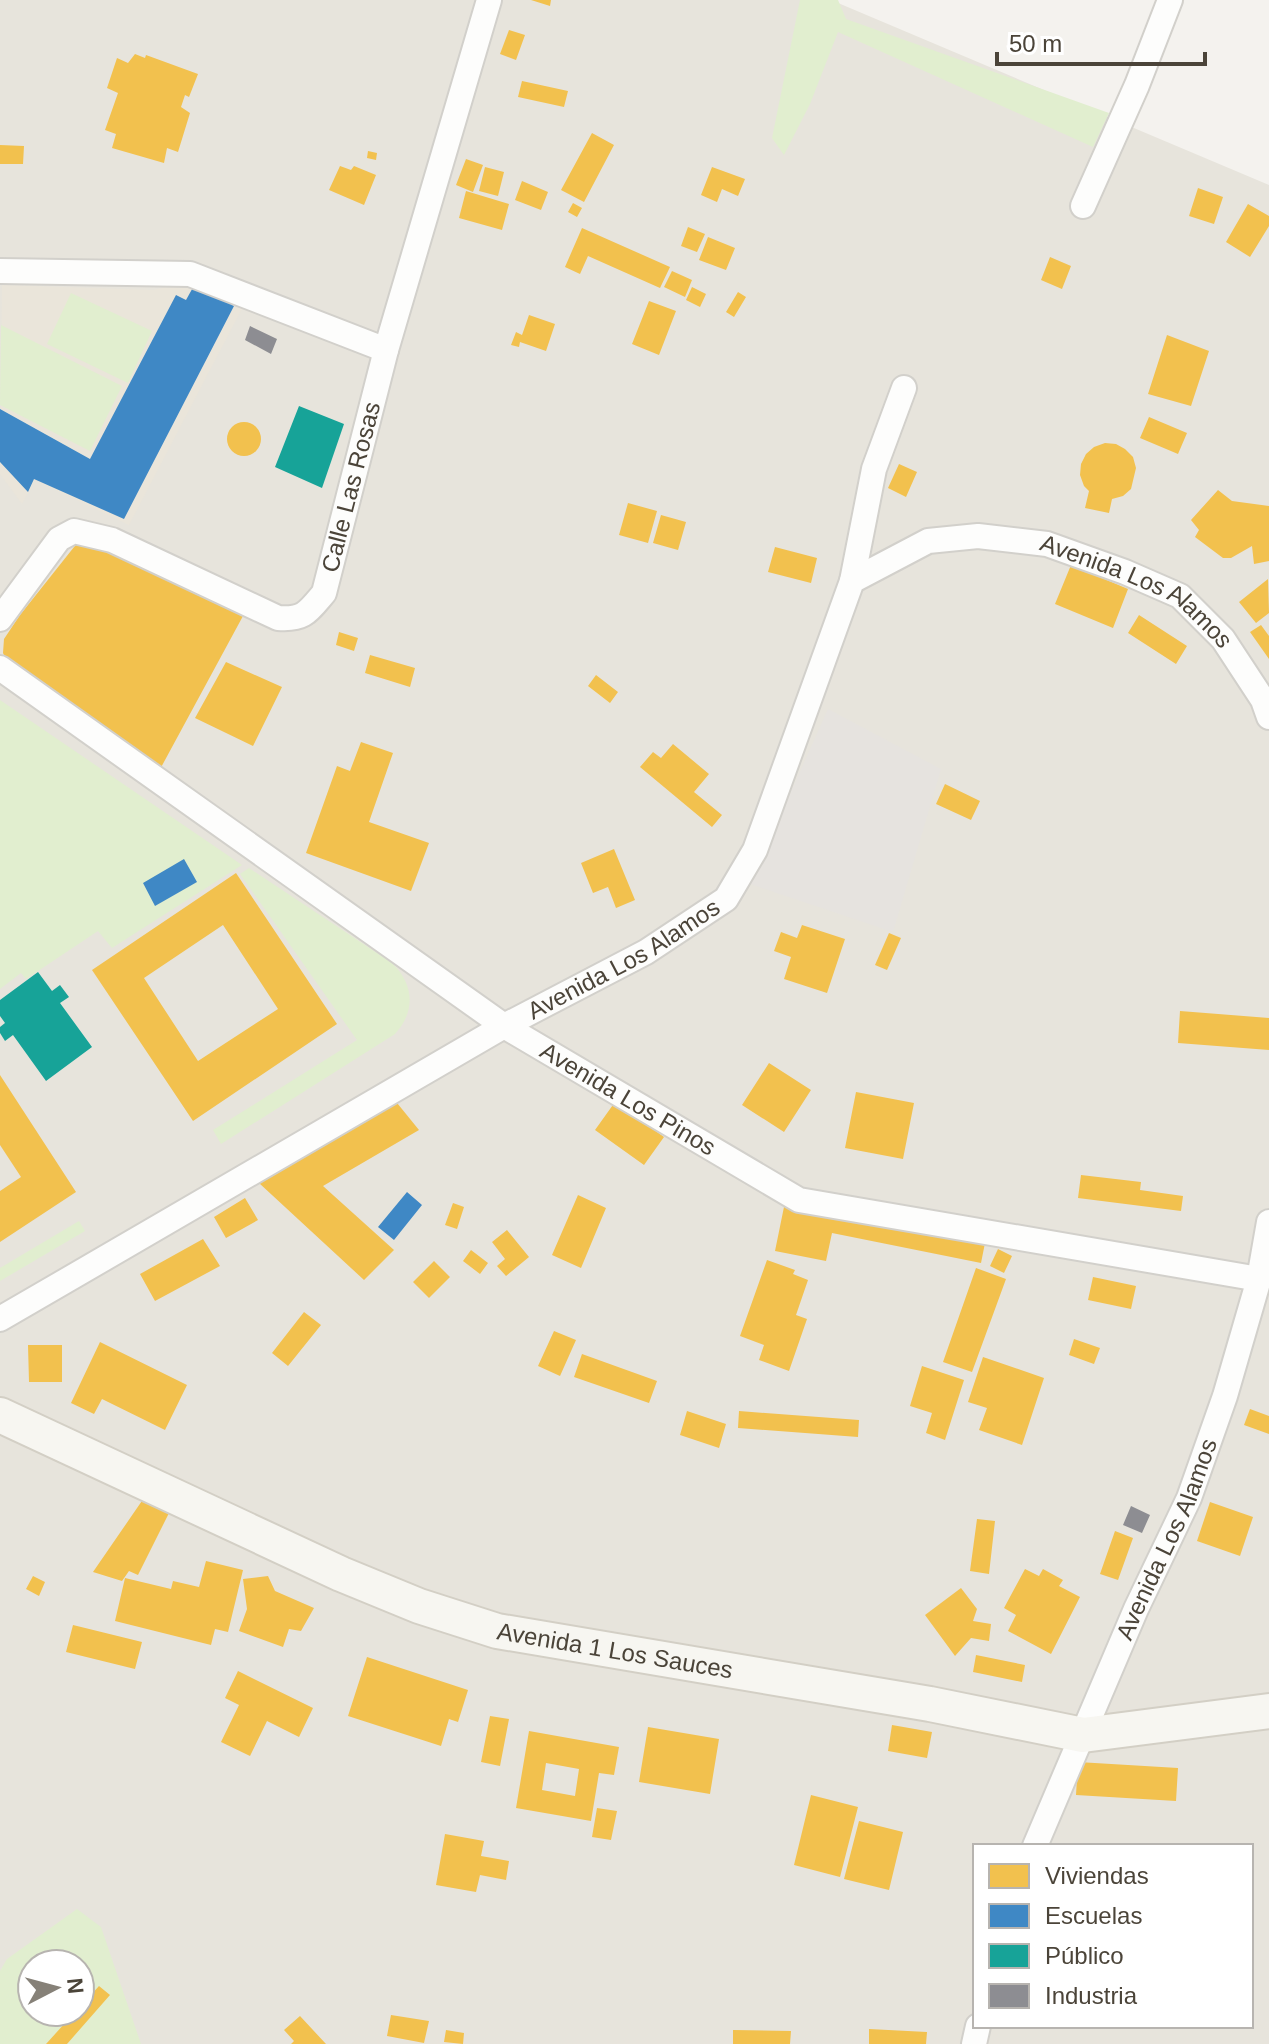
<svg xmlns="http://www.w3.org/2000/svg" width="1269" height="2044" viewBox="0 0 1269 2044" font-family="Helvetica,sans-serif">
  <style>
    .residential { fill: #e7e4dc; fill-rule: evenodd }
    .education { fill: #eae5da }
    .green { fill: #e1eecf; fill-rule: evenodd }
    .parking { fill: #e6e3df }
    .homes { fill: #f2c14e; fill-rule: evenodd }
    .schools { fill: #3f88c5 }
    .public { fill: #17a398 }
    .industry { fill: #8d8d92 }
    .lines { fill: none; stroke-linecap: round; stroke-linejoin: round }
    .street-casing { stroke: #d2d0cb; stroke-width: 28 }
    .secondary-casing { stroke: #d3cfc5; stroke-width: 38 }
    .street { stroke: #fdfdfc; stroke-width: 24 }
    .secondary { stroke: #f7f6f1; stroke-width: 34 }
    .labels { text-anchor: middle; stroke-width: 8; stroke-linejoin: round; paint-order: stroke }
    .street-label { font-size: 24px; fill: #4b4439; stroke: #fff }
  </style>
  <rect width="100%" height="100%" fill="#f4f2ee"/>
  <path class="residential" d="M 0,0 L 831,0 L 1269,185 L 1269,2044 L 0,2044 ZM 975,1846 L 1251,1846 L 1251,2026 L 975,2026 ZM 32,1964 L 80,1964 L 80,2012 L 32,2012 Z"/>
  <path class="education" d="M 197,280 L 245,303 L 129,525 L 35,480 L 22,504 L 0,474 L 2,285 L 153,290 Z"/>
  <path class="green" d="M 800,0 L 838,0 L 846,19 L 1109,113 L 1093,147 L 838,32 L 810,104 L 784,155 L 772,138 Z
    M 71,293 L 152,331 L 128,383 L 47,344 Z
    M 1,325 L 122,386 L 90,451 L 0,405 Z
    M 0,700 L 242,865 L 112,948 L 98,931 L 26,979 L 21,973 L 0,989 Z
    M 249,868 L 392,963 C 414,984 416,1011 395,1034 L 221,1144 L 213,1130 L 357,1040 L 240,874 Z
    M 79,1221 L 85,1231 L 0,1281 L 0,1268 Z
    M 77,1909 L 101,1927 L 141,2044 L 0,2044 L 0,1971 L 7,1959 ZM 32,1964 L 80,1964 L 80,2012 L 32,2012 Z"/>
  <path class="parking" d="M 828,709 L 941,769 L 893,932 L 750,884 Z"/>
  <path class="homes" d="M 531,0 L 551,0 L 550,6 Z
    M 509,30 L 525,35 L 516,60 L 500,54 Z
    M 135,54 L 145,58 L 146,55 L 198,74 L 189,97 L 185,95 L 181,107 L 190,113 L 178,152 L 167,148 L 164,163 L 112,148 L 116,134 L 105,130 L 118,93 L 107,88 L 117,58 L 128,63 Z
    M 522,81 L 568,91 L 564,107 L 518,97 Z
    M 592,133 L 614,145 L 584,202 L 561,190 Z
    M 0,145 L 24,146 L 23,164 L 0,164 Z
    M 368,151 L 377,153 L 376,160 L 367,158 Z
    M 466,159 L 483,165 L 473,192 L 456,185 Z
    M 340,166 L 351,170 L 354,166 L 376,175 L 364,205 L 329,190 Z
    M 485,167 L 504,172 L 498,196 L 479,191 Z
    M 712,167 L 745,179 L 738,196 L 722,189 L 717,202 L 701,195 Z
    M 522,181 L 548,192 L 541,210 L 515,200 Z
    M 1198,188 L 1223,197 L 1214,224 L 1189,216 Z
    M 466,191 L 509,204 L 502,230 L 459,218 Z
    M 573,203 L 582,208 L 577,217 L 568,212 Z
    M 1248,204 L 1269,216 L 1269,226 L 1250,257 L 1226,242 Z
    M 688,227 L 705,234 L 697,252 L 681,246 Z
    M 582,228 L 670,267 L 660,288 L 588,256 L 580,274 L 565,267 Z
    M 708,237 L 735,248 L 726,270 L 699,260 Z
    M 1050,257 L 1071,266 L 1062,289 L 1041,280 Z
    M 672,271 L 692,280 L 685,297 L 664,287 Z
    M 692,287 L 706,294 L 700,307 L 686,300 Z
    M 738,292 L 746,297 L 734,317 L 726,312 Z
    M 649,301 L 676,311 L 659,355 L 632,344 Z
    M 529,315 L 555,324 L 546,351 L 520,342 L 519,347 L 511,345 L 516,332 L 522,335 Z
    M 1167,335 L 1209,351 L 1191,406 L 1148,394 Z
    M 1149,417 L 1187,433 L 1178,454 L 1140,438 Z
    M227 439a17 17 0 1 1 34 0a17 17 0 1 1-34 0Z
    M 1105,443 L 1116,444 L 1125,449 L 1133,457 L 1136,468 L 1131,489 L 1123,496 L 1112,499 L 1109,513 L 1085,508 L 1089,491 L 1084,486 L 1080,475 L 1081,464 L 1086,454 L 1094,447 Z
    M 899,464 L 917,472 L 906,497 L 888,488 Z
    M 1218,490 L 1232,501 L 1269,506 L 1269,561 L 1254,564 L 1252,546 L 1231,558 L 1223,558 L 1195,537 L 1199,530 L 1191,520 Z
    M 628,503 L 657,511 L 648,543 L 619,535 Z
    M 661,515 L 686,522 L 678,550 L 653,543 Z
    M 78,542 L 129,556 L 243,616 L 158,773 L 10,668 L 3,653 L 4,639 L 20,615 Z
    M 775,547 L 817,558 L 811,583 L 768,572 Z
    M 1071,565 L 1128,589 L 1113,628 L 1055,604 Z
    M 1268,579 L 1269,613 L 1256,623 L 1239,602 Z
    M 1139,615 L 1187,646 L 1176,664 L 1128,633 Z
    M 1261,625 L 1269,636 L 1269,659 L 1250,632 Z
    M 339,632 L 358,638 L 354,651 L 336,645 Z
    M 370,655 L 415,668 L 410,687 L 365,673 Z
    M 226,662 L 282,687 L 253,746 L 195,718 Z
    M 596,675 L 618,692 L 610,703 L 588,686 Z
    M 361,742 L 393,753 L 369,822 L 429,843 L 411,891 L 306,853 L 337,766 L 350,771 Z
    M 673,744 L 709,774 L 694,792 L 722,815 L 712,827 L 640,767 L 653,752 L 661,758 Z
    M 945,784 L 980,801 L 971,820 L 936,804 Z
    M 614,849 L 635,900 L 616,908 L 608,887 L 593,893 L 581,863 Z
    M 236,873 L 337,1024 L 193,1121 L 92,970 ZM 223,925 L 278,1009 L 198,1061 L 144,978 Z
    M 802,925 L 845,939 L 827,993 L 784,979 L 791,957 L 774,951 L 781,932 L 797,938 Z
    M 889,933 L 901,938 L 887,970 L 875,965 Z
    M 1180,1011 L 1269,1018 L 1269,1050 L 1178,1043 Z
    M 769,1063 L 811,1090 L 784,1132 L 742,1105 Z
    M 0,1075 L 76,1192 L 0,1242 L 0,1191 L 21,1177 L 0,1145 Z
    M 856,1092 L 914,1103 L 903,1159 L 845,1148 Z
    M 393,1098 L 419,1130 L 323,1186 L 394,1250 L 364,1280 L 259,1183 Z
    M 615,1102 L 664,1137 L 644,1165 L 595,1130 Z
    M 1081,1175 L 1141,1182 L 1140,1190 L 1183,1196 L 1181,1211 L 1078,1198 Z
    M 578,1195 L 606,1208 L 581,1268 L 552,1255 Z
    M 245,1198 L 258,1220 L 226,1238 L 214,1217 Z
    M 785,1202 L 985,1243 L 981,1263 L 832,1233 L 826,1261 L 775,1251 Z
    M 453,1203 L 464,1207 L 457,1229 L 445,1225 Z
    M 507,1230 L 529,1257 L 506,1276 L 497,1266 L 505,1259 L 492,1242 Z
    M 203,1239 L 220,1266 L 155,1301 L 140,1274 Z
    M 998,1249 L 1012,1256 L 1004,1273 L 990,1266 Z
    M 471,1250 L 488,1263 L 480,1274 L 463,1261 Z
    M 767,1260 L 795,1270 L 793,1274 L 808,1280 L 796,1315 L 807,1319 L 789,1371 L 759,1360 L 764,1345 L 740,1336 Z
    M 434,1261 L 450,1277 L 429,1298 L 413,1282 Z
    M 976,1268 L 1006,1279 L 972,1372 L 943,1362 Z
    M 1093,1277 L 1136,1286 L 1131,1309 L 1088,1300 Z
    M 304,1312 L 321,1325 L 288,1366 L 272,1353 Z
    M 554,1331 L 576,1340 L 560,1376 L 538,1366 Z
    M 1074,1339 L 1100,1348 L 1094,1364 L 1069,1355 Z
    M 100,1342 L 187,1385 L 165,1430 L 102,1399 L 94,1414 L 71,1403 Z
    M 28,1345 L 62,1345 L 62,1382 L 29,1382 Z
    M 582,1354 L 657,1381 L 649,1403 L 574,1377 Z
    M 983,1357 L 1044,1378 L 1022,1445 L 979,1430 L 987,1408 L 968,1402 Z
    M 922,1366 L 964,1380 L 945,1440 L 926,1433 L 932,1413 L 910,1406 Z
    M 1250,1409 L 1269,1416 L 1269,1434 L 1244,1425 Z
    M 687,1411 L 726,1424 L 719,1448 L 680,1435 Z
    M 739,1411 L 859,1420 L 858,1437 L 738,1428 Z
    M 146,1495 L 172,1507 L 138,1575 L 129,1571 L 122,1581 L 93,1572 Z
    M 1210,1502 L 1253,1517 L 1240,1556 L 1197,1541 Z
    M 977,1519 L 995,1521 L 989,1574 L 970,1571 Z
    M 1115,1531 L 1133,1538 L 1118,1580 L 1100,1574 Z
    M 206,1561 L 243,1570 L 228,1632 L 215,1629 L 211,1645 L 115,1621 L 125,1578 L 171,1589 L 173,1581 L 199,1587 Z
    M 1025,1569 L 1039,1576 L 1043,1569 L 1063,1580 L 1059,1586 L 1080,1597 L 1051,1654 L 1008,1631 L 1016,1615 L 1004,1608 Z
    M 33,1576 L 45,1582 L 39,1596 L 26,1589 Z
    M 268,1576 L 275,1591 L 314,1608 L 301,1631 L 289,1629 L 283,1647 L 239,1631 L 247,1609 L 243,1579 Z
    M 961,1588 L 977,1609 L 973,1621 L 991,1624 L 989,1641 L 971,1638 L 955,1656 L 925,1615 Z
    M 73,1625 L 142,1642 L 135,1669 L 66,1652 Z
    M 976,1655 L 1025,1665 L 1022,1682 L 973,1672 Z
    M 367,1657 L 468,1690 L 458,1722 L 449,1719 L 441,1746 L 348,1716 Z
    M 238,1671 L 313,1708 L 299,1737 L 267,1721 L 250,1756 L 221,1742 L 239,1705 L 225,1698 Z
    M 490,1716 L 509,1719 L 500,1766 L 481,1762 Z
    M 892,1725 L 932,1732 L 927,1758 L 888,1751 Z
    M 648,1727 L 719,1739 L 710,1794 L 639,1782 Z
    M 529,1731 L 619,1747 L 614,1775 L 599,1773 L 591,1821 L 516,1808 ZM 546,1763 L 579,1769 L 575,1796 L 542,1790 Z
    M 1078,1762 L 1178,1768 L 1176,1801 L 1076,1795 Z
    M 811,1795 L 858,1807 L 840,1877 L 794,1865 Z
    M 597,1808 L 617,1811 L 611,1840 L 592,1837 Z
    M 859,1821 L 903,1832 L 889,1890 L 844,1879 Z
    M 445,1834 L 484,1841 L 481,1856 L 509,1861 L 506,1880 L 480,1875 L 476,1892 L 436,1885 Z
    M 99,1986 L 110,1995 L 67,2044 L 46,2044 L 75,2012 L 80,2012 L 80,2007 Z
    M 391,2015 L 429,2021 L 424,2043 L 387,2036 Z
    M 300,2016 L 326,2044 L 291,2044 L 294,2041 L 284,2030 Z
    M 869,2029 L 927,2032 L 926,2044 L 869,2044 Z
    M 446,2030 L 464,2033 L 463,2044 L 444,2042 Z
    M 733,2030 L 791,2031 L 790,2044 L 733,2044 Z"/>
  <path class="schools" d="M 196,282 L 234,306 L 124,519 L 34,479 L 28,492 L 0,462 L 0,409 L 90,459 L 176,295 L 186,300 Z
    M 184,859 L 197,882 L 155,906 L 143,883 Z
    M 407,1192 L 422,1205 L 394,1240 L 378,1227 Z"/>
  <path class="public" d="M 299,406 L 344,424 L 322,488 L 275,467 Z
    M 38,972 L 52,991 L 60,985 L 69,997 L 60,1003 L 92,1047 L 46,1081 L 13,1035 L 5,1041 L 0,1033 L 0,1027 L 5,1023 L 0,1016 L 0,1000 Z"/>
  <path class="industry" d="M 250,326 L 277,339 L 271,354 L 245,340 Z
    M 1131,1506 L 1150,1515 L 1142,1533 L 1123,1525 Z"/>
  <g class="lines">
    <g class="street-casing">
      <g id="street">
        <path d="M 1083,206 L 1137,85 L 1170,0"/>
        <path d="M 0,271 L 190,274 L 386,350"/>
        <path d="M 852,581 L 874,469 L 904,388"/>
        <path id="s1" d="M 0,619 L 59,539 L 74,531 L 112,540 L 278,618 C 304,620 308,612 324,593 L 386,350 L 489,0"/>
        <path id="s2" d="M 0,668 L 504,1026 L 799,1200 L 1259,1279"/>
        <path id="s3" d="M 0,1319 L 504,1026 L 646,952 L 726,899 L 755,850 L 852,581 L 928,541 L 978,536 L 1047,544 L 1125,572 L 1180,596 L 1223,639 L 1263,700 L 1269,717"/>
        <path id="s4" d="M 1035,1846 L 1136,1609 L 1189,1498 L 1225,1396 L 1259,1279 L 1269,1222"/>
        <path d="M 974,2044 L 978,2026"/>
      </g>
    </g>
    <g class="secondary-casing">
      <g id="secondary">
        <path id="s5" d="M 0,1415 L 341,1574 L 419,1606 L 497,1631 L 930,1704 L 1083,1735 L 1269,1711"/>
      </g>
    </g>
    <use href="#street" class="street"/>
    <use href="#secondary" class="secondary"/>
  </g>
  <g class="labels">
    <g class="street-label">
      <text dy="8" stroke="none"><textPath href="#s1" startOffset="504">Calle Las Rosas</textPath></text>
      <text dy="8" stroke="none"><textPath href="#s3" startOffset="1490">Avenida Los Alamos</textPath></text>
      <text dy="8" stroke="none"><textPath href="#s3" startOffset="720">Avenida Los Alamos</textPath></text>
      <text dy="8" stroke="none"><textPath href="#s2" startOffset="762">Avenida Los Pinos</textPath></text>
      <text dy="8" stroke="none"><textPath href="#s4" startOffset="334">Avenida Los Alamos</textPath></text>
      <text dy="8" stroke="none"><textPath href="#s5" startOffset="662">Avenida 1 Los Sauces</textPath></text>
    </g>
  </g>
  <rect x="973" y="1844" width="280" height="184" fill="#ffffff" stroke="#b7b4b0" stroke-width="2"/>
  <rect x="989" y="1864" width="40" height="24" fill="#f2c14e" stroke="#b7b4b0" stroke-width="2"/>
  <text x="1045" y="1884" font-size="24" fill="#4b4439">Viviendas</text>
  <rect x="989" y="1904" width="40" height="24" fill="#3f88c5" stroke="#b7b4b0" stroke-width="2"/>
  <text x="1045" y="1924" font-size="24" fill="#4b4439">Escuelas</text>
  <rect x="989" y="1944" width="40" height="24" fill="#17a398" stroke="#b7b4b0" stroke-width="2"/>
  <text x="1045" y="1964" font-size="24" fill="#4b4439">Público</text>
  <rect x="989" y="1984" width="40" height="24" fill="#8d8d92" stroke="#b7b4b0" stroke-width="2"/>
  <text x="1045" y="2004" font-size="24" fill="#4b4439">Industria</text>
  <g transform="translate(56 1988) rotate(84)"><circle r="38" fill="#ffffff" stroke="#b7b4b0" stroke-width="2"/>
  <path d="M0-6L14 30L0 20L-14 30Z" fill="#868178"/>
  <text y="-12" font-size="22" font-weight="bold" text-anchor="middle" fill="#4b4439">N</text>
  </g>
  <path d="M997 52v12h208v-12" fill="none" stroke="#4b4439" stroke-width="4"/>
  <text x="1009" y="52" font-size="24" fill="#4b4439" stroke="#ffffff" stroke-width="6" paint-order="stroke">50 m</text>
</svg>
